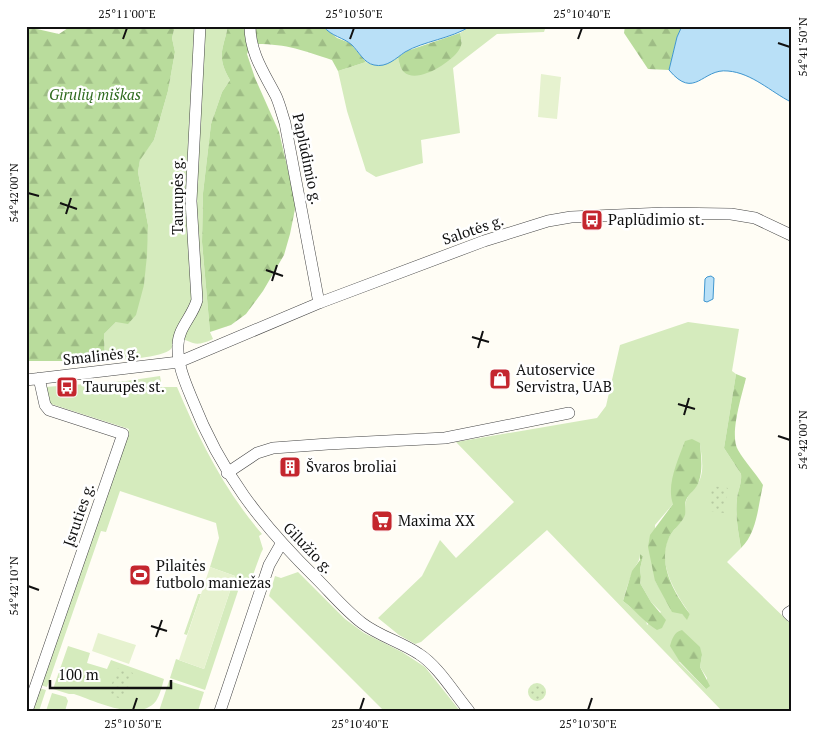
<svg xmlns="http://www.w3.org/2000/svg" width="817" height="737" viewBox="0 0 817 737" font-family="'PT Serif',serif">
  <style>
    .grass { fill: #d5ebbd; fill-rule: evenodd }
    .forest { fill: url(#forest-firs) }
    .park { fill: url(#park-dots) }
    .pitch { fill: #e6f2cf }
    .water { fill: #b9e0f7; stroke: #3f96cf }
    .lines { fill: none; stroke-linecap: round; stroke-linejoin: round }
    .minor-casing { stroke: #444; stroke-width: 12 }
    .minor { stroke: #fff; stroke-width: 11 }
    .ticks { fill: none; stroke: #111; stroke-width: 2 }
    .labels { text-anchor: middle; stroke-width: 5; stroke-linejoin: round; paint-order: stroke }
    .park-label { font-size: 15px; font-style: italic; fill: #2f6b1f; stroke: #fff }
    .street-label { font-size: 15px; fill: #111; stroke: #fff }
    .poi-label { font-size: 15px; fill: #111; stroke: #fff; text-anchor: start }
    .neatline { fill: none; stroke: #111; stroke-width: 2 }
    .ticks-label { font-size: 12px; text-anchor: middle; fill: #111 }
  </style>
  <defs>
    <pattern id="forest-firs" width="22" height="20" patternUnits="userSpaceOnUse" patternTransform="scale(1.25)"><rect width="22" height="20" fill="#b9dc9c"/><path d="M5 1l3.5 6h-7zM16 11l3.5 6h-7z" fill="#9ebc85"/></pattern>
    <pattern id="park-dots" width="8" height="8" patternUnits="userSpaceOnUse" patternTransform="scale(1.25)"><rect width="8" height="8" fill="#d5ebbd"/><path d="M2 2h.1M6 6h.1" fill="none" stroke="#b6c8a1" stroke-width="1.8" stroke-linecap="round"/></pattern>
  </defs>
  <rect width="100%" height="100%" fill="#fffdf5"/>
  <path class="grass" d="M 175,26 L 228,26 C 223,50 216,56 230,80 L 222,92 L 211,124 L 203,193 L 202,242 L 210,332 L 213,339 C 192,349 194,340 175,338 C 174,342 173,346 171,349 C 163,358 118,360 105,361 L 104,334 L 116,322 L 144,285 L 148,225 L 138,172 L 140,159 L 154,140 L 168,91 L 175,52 L 172,38 Z
    M 471,26 L 546,26 L 544,32 L 497,34 L 453,68 L 460,133 L 421,140 L 423,163 L 376,177 L 366,171 L 347,111 L 338,71 L 366,62 C 378,68 387,65 398,57 L 400,66 L 462,42 L 460,33 Z
    M 688,322 L 739,329 L 732,371 L 736,374 L 724,448 L 741,474 C 742,483 738,490 737,498 C 735,515 738,531 741,548 L 727,562 L 791,624 L 791,711 L 722,711 L 547,530 L 421,642 L 415,644 L 399,635 L 378,618 L 422,576 L 440,540 L 456,558 L 514,502 L 456,442 L 597,418 L 606,406 L 620,345 ZM 700,444 C 701,452 703,462 702,471 C 700,487 690,490 686,501 C 684,506 686,512 684,516 C 680,525 672,530 668,539 C 657,564 676,594 690,614 L 687,619 L 663,594 L 655,581 L 655,525 L 673,504 ZM 640,554 L 643,556 L 640,569 L 641,577 L 640,583 L 651,602 L 661,612 L 647,625 L 646,620 L 623,601 C 626,590 629,579 634,569 C 637,563 640,561 640,554 ZM 702,655 L 700,667 L 707,678 L 706,689 L 679,662 Z
    M 160,376 L 162,387 L 177,387 C 199,439 224,490 262,534 L 259,536 L 263,549 L 261,553 L 250,583 L 242,579 L 205,690 L 170,678 L 176,659 L 204,669 L 235,576 L 210,567 L 219,538 L 216,523 L 120,491 L 106,532 L 101,531 L 47,687 L 40,685 L 129,429 L 48,403 L 45,387 L 126,381 Z
    M 298,572 L 345,619 L 364,633 L 402,652 L 425,667 L 460,711 L 384,711 L 269,596 L 275,576 L 281,578 Z
    M 198,594 L 201,594 L 187,635 L 184,634 Z
    M 68,646 L 90,653 L 87,663 L 107,669 L 111,660 L 164,679 C 162,686 160,695 156,701 C 139,723 95,701 74,694 L 69,694 L 53,689 Z
    M 169,681 L 204,692 L 198,711 L 159,711 Z
    M 39,688 L 46,690 L 39,711 L 31,711 Z
    M 52,693 L 66,697 L 68,701 L 65,711 L 46,711 Z"/>
  <path class="forest" d="M 71,26 L 175,26 L 172,38 L 175,52 L 168,91 L 154,140 L 140,160 L 138,172 L 148,225 L 147,255 L 144,285 L 136,315 L 128,324 L 116,322 L 104,334 L 105,361 L 26,361 L 26,28 L 37,29 L 59,34 Z
    M 228,26 L 323,26 L 337,38 L 350,43 L 366,62 L 338,71 L 332,60 C 303,50 284,43 251,44 L 247,54 L 255,78 L 279,132 L 296,204 L 290,234 L 284,255 L 263,291 L 246,314 L 231,325 L 210,332 L 202,242 L 203,193 L 211,124 L 222,92 L 230,80 C 216,56 223,50 228,26 Z
    M 625,26 L 682,26 L 677,37 L 669,70 L 648,69 L 624,33 Z
    M 460,33 C 461,38 463,42 460,48 C 454,61 417,85 404,72 C 400,68 399,62 398,57 L 407,51 Z
    M 736,374 L 746,378 C 742,395 729,435 738,450 C 745,462 755,472 763,485 C 758,506 757,533 741,548 C 738,531 735,515 737,498 C 738,490 742,483 741,474 L 724,448 Z
    M 692,439 L 700,443 C 701,456 703,469 699,481 C 697,489 689,493 686,500 C 684,505 686,510 685,515 C 682,524 671,530 668,540 C 658,566 675,594 690,614 L 687,620 L 682,614 L 672,612 L 655,581 L 648,547 L 650,535 L 673,504 C 666,485 678,460 685,441 Z
    M 640,554 L 643,556 L 640,569 L 641,577 L 640,583 L 651,602 L 666,620 L 662,628 L 657,630 C 645,623 635,610 623,601 L 632,571 L 640,560 Z
    M 682,630 L 700,647 L 702,655 L 700,667 L 710,686 L 706,689 L 680,662 L 670,646 C 672,639 674,632 682,630 Z"/>
  <path class="park" d="M 712,486 L 728,488 L 724,513 L 709,511 Z
    M 118,668 L 133,673 L 124,700 L 108,694 Z
    M528 692a9 9 0 1 1 18 0a9 9 0 1 1-18 0Z"/>
  <path class="pitch" d="M 541,74 L 561,77 L 557,119 L 538,117 Z
    M 210,567 L 235,576 L 204,669 L 179,660 Z
    M 98,633 L 136,645 L 129,664 L 92,651 Z"/>
  <path class="water" d="M 323,26 L 471,26 C 450,39 424,41 405,52 C 396,58 387,68 374,65 C 364,63 359,52 352,45 C 343,37 332,37 323,26 Z
    M 682,26 L 791,26 L 791,102 C 771,92 752,73 728,71 C 702,68 695,101 669,70 L 677,37 Z
    M 711,276 L 714,278 L 713,299 L 707,302 L 704,301 L 705,279 L 707,277 Z"/>
  <g class="lines">
    <g class="minor-casing">
      <path id="minor" d="M 200,26 L 191,201 L 197,300 C 193,316 178,328 178,345 C 177,364 185,382 192,399 C 221,473 260,523 316,578 C 331,593 345,610 362,623 C 379,636 401,642 419,654 C 438,666 454,693 469,711
        M 250,26 C 250,53 264,73 276,96 C 280,105 282,114 285,123 L 319,303
        M 26,380 L 179,362 L 319,303 L 484,241 L 548,221 L 571,217 L 664,213 L 731,214 L 755,218 L 791,235
        M 227,473 L 257,453 L 273,448 L 328,444 L 445,438 L 569,413
        M 791,611 L 788,613 L 791,616
        M 27,711 L 123,434 L 49,410 L 45,405 L 39,378
        M 220,711 L 269,565 L 281,544"/>
    </g>
    <use href="#minor" class="minor"/>
  </g>
  <path class="ticks" d="M 123,39 L 127,28M 350,39 L 354,28M 578,39 L 582,28M 778,43 L 790,47M 28,193 L 39,196M 60,203 L 77,209M 66,214 L 71,198M 266,270 L 283,276M 272,281 L 277,265M 472,337 L 489,342M 478,348 L 483,331M 678,404 L 695,409M 684,415 L 689,398M 778,436 L 790,440M 28,586 L 39,590M 151,626 L 167,631M 156,637 L 162,620M 133,710 L 137,698M 360,710 L 364,698M 588,710 L 592,698"/>
  <defs>
    <g id="bus-square" transform="scale(1.125)"><rect x="-9" y="-9" width="18" height="18" rx="4" fill="#c4262e" stroke="#fff"/><path d="M-5-6H5V4H4V6H2V4H-2V6H-4V4H-5ZM-3.5-4V0h7V-4ZM-3.5 1.2v1.5H-2V1.2ZM2 1.2v1.5H3.5V1.2Z" fill="#fff"/></g>
    <g id="shop-square" transform="scale(1.125)"><rect x="-9" y="-9" width="18" height="18" rx="4" fill="#c4262e" stroke="#fff"/><path d="M-5-2.5h2.3a2.7 3.5 0 0 1 5.4 0H5L5.5 6h-11ZM-1.5-2.5h3a1.5 2.3 0 0 0-3 0Z" fill="#fff"/></g>
    <g id="building-square" transform="scale(1.125)"><rect x="-9" y="-9" width="18" height="18" rx="4" fill="#c4262e" stroke="#fff"/><path d="M-4-6H4V6H1V3H-1V6H-4ZM-2.5-4.3h1.7v1.8h-1.7ZM.8-4.3h1.7v1.8H.8ZM-2.5-1h1.7V.8h-1.7ZM.8-1h1.7V.8H.8Z" fill="#fff"/></g>
    <g id="supermarket-square" transform="scale(1.125)"><rect x="-9" y="-9" width="18" height="18" rx="4" fill="#c4262e" stroke="#fff"/><path d="M-6-5.5h2.5l.6 2H6L4.5 2H-2.5L-4.4-4H-6ZM-1.5 3.2a1.3 1.3 0 1 0 .1 0ZM3 3.2a1.3 1.3 0 1 0 .1 0Z" fill="#fff"/></g>
    <g id="stadium-square" transform="scale(1.125)"><rect x="-9" y="-9" width="18" height="18" rx="4" fill="#c4262e" stroke="#fff"/><path d="M0-5a6.5 5 0 1 0 0 10a6.5 5 0 1 0 0-10ZM-3.5-1.8h7v3.6h-7Z" fill="#fff"/></g>
  </defs>
  <g fill-rule="evenodd">
    <use href="#bus-square" x="592" y="220"/>
    <use href="#shop-square" x="500" y="379"/>
    <use href="#bus-square" x="67" y="387"/>
    <use href="#building-square" x="290" y="467"/>
    <use href="#supermarket-square" x="382" y="521"/>
    <use href="#stadium-square" x="140" y="575"/>
  </g>
  <g class="labels">
    <g class="park-label">
      <text x="95" y="100">Girulių miškas</text>
    </g>
    <g class="street-label">
      <text transform="translate(307 159) rotate(78)" y="5">Paplūdimio g.</text>
      <text transform="translate(178 196) rotate(-90)" y="5">Taurupės g.</text>
      <text transform="translate(473 230) rotate(-19)" y="5">Salotės g.</text>
      <text transform="translate(101 356) rotate(-6)" y="5">Smalinės g.</text>
      <text transform="translate(79 515) rotate(-71)" y="5">Įsruties g.</text>
      <text transform="translate(308 548) rotate(46)" y="5">Gilužio g.</text>
    </g>
    <g class="poi-label">
      <text x="608" y="225">Paplūdimio st.</text>
      <text x="516" y="375">Autoservice<tspan x="516" dy="17">Servistra, UAB</tspan></text>
      <text x="83" y="392">Taurupės st.</text>
      <text x="306" y="472">Švaros broliai</text>
      <text x="398" y="526">Maxima XX</text>
      <text x="156" y="571">Pilaitės<tspan x="156" dy="17">futbolo maniežas</tspan></text>
    </g>
  </g>
  <rect width="817" height="737" fill="none" stroke="#ffffff" stroke-width="55"/>
  <path d="M50 680v8h121v-8" fill="none" stroke="#111111" stroke-width="2.5"/>
  <text x="58" y="680" font-size="15" fill="#111111" stroke="#ffffff" stroke-width="4" paint-order="stroke">100 m</text>
  <rect x="28" y="28" width="762" height="682" class="neatline"/>
  <g class="ticks-label">
    <text x="127" y="18">25°11'00"E</text>
    <text x="354" y="18">25°10'50"E</text>
    <text x="582" y="18">25°10'40"E</text>
    <text transform="translate(803 47) rotate(-90)" y="4">54°41'50"N</text>
    <text transform="translate(14 193) rotate(-90)" y="4">54°42'00"N</text>
    <text transform="translate(803 440) rotate(-90)" y="4">54°42'00"N</text>
    <text transform="translate(14 586) rotate(-90)" y="4">54°42'10"N</text>
    <text x="133" y="728">25°10'50"E</text>
    <text x="360" y="728">25°10'40"E</text>
    <text x="588" y="728">25°10'30"E</text>
  </g>
</svg>
